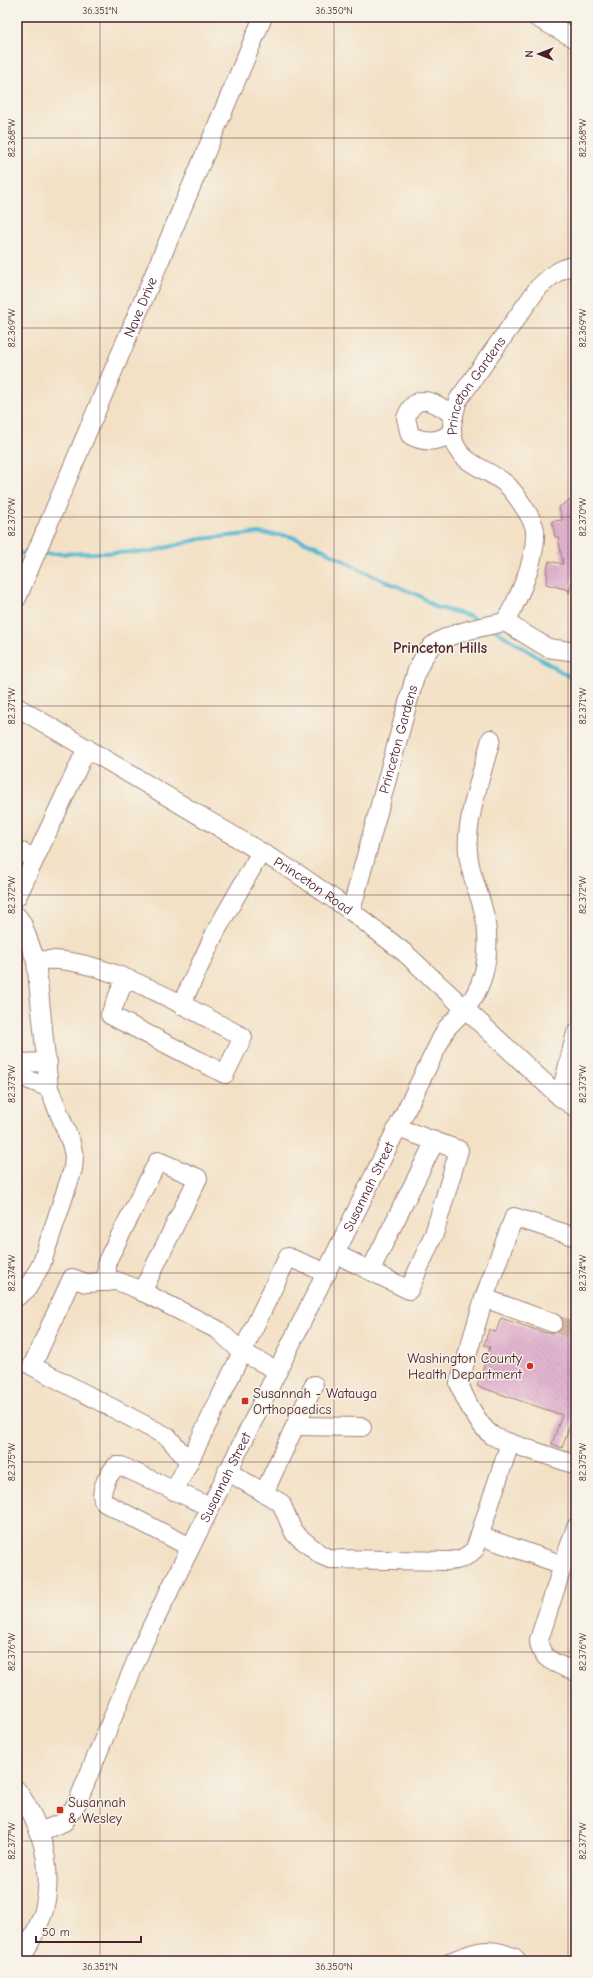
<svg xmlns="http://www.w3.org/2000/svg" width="593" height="1978" viewBox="0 0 593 1978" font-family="'Comic Neue',sans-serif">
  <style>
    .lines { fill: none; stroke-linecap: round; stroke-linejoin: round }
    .stream { stroke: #52b7d0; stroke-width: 4 }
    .building { fill: url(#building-back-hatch) }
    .minor-tunnel { stroke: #d1baa7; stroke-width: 18; stroke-dasharray: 18 9; stroke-linecap: butt }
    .minor-casing { stroke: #9e8078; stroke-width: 20 }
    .minor { stroke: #fff; stroke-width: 18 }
    .ticks { fill: none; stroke: #4a1f2b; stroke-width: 1; stroke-opacity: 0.45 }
    .poi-dot { fill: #c8321e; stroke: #f7f3e8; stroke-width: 1.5 }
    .labels { text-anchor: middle; stroke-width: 3; stroke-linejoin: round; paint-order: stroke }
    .street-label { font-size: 14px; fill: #4a1f2b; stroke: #f7f3e8 }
    .poi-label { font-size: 14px; fill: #4a1f2b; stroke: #f7f3e8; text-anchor: start }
    .neighbourhood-label { font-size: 15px; font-weight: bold; fill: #4a1f2b; stroke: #f7f3e8 }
    .neatline { fill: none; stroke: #4a1f2b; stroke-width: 1.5 }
    .ticks-label { font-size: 10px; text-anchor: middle; fill: #4a1f2b }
  </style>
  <defs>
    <pattern id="building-back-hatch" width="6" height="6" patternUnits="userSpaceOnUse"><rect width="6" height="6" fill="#e1b4cf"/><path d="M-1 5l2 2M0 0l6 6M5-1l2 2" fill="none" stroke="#c39ab2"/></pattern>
  </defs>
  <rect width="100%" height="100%" fill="#f7f3e8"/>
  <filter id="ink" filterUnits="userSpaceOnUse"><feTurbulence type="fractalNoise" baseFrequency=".025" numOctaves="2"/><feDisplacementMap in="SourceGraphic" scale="8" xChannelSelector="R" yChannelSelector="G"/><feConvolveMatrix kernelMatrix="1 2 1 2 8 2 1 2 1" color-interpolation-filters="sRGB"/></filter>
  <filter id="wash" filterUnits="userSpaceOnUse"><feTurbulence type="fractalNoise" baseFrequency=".012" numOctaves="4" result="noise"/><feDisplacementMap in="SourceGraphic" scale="16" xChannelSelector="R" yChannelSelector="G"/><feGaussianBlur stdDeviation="0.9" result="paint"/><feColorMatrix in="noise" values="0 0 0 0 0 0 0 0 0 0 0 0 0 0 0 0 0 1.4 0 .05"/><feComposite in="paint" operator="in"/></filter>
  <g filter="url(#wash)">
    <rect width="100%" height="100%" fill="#f3e1c6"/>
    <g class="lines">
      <path class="stream" d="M 17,553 L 30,554
        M 41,554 L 149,552 L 200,539 L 258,533 L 289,536 L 316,546 L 371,575 L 420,596 L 435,607 L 467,615 L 479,621
        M 495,630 L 576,681"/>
    </g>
    <g id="blocks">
      <path class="building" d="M 576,500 L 576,566 L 569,593 L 569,590 L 546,584 L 548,575 L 546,574 L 549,561 L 563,564 L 558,537 L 555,537 L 552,521 L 562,520 L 559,507 L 568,501 Z
        M 501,1318 L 546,1333 L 554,1333 L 559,1331 L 563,1327 L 562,1318 L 576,1323 L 576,1408 L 562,1448 L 552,1444 L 562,1415 L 477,1386 L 490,1347 L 484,1345 L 489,1329 L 496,1332 Z"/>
    </g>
  </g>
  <g filter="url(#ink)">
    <use href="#blocks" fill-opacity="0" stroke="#9e8078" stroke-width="1"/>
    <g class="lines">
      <path class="minor-tunnel" d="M 553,1323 L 576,1331"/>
      <g class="minor-casing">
        <g id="minor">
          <path d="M 536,17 L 576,39"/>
          <path d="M 452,431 C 441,443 424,443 410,435 L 406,418 C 416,389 437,403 454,416"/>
          <path id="s1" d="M 17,598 L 263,17"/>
          <path id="s2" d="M 505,622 C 519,598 537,558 535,530 C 534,520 514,491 506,484 C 490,470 461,464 454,442 C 449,429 454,413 458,400 L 538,288 C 550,277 559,268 576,265"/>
          <path id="s3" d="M 17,707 L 298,874 L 351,911 L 405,953 L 560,1097 L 576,1108"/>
          <path d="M 17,850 L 35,858"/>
          <path d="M 17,897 L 87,748"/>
          <path id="s4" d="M 351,911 L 416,673 C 420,664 424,654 431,647 C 445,633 486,626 505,622 L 548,648 L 576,652"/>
          <path d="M 17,916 L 22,923 L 36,961 L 49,1088 L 71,1143 L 74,1156 L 73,1169 L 41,1265 L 27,1289 L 17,1297"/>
          <path d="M 36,961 C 95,951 191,1010 243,1037 L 225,1074 L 110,1015 L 125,979"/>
          <path d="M 181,1005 L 216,931 L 261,852"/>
          <path d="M 17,1063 L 48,1062"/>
          <path d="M 17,1075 L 49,1088"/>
          <path d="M 560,1097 L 576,1033"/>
          <path d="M 336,1254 L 409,1290 L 434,1234 L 459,1150 L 398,1128"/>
          <path d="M 370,1271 L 435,1141"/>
          <path d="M 107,1282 L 107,1261 L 158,1161 L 198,1178 L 142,1292"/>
          <path d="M 553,1323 L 484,1298 L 514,1217 L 576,1237"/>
          <path d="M 295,1426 L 362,1427"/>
          <path d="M 510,1443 L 576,1465"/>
          <path d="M 189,1462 L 168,1437 L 32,1366 L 72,1278 L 86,1283 L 117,1281 L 135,1288 L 218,1330 L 242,1352 L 278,1371"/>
          <path d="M 227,1471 L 281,1503 L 294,1533 L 321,1555 L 330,1559 L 449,1561 C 461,1560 467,1557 475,1549 L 510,1443 C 505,1441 498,1439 493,1436 C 479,1427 464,1398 459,1383 L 484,1298"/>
          <path d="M 174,1491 L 189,1462 L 288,1257 L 327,1273"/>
          <path d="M 264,1493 L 314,1385"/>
          <path d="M 480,1536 L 563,1565 L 539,1640 C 539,1661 559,1664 576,1672"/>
          <path d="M 190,1547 L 105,1503 C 97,1493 108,1475 116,1466 L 121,1466 L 210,1507"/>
          <path d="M 563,1565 L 576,1527"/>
          <path d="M 17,1790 C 42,1825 54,1868 44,1910 C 39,1927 28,1945 21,1961"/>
          <path id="s5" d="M 39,1832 L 64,1822 L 77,1803 L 144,1642 L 446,1029 C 452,1022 459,1016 465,1009 C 490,980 492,937 481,902 C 476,885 469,870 468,852 C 465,820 483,771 491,739"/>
          <path d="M 452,1961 C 477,1951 489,1946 515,1958 L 517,1961"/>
        </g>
      </g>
      <use href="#minor" class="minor"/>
    </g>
  </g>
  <path class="ticks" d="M 100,17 L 100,1961M 334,17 L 334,1961M 568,17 L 568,1961M 17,138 L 576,138M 17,328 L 576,328M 17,517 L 576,517M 17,706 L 576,706M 17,895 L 576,895M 17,1084 L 576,1084M 17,1273 L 576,1273M 17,1462 L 576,1462M 17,1652 L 576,1652M 17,1841 L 576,1841"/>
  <g class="poi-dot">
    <circle cx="530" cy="1366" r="4"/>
    <rect x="241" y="1397" width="8" height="8" rx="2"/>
    <rect x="56" y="1806" width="8" height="8" rx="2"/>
  </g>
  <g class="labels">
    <g class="street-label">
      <text dy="5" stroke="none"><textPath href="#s1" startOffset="316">Nave Drive</textPath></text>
      <text dy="5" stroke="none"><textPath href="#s2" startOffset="284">Princeton Gardens</textPath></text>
      <text dy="5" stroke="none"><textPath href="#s4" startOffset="178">Princeton Gardens</textPath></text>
      <text dy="5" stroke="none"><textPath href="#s3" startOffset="346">Princeton Road</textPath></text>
      <text dy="5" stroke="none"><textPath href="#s5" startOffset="732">Susannah Street</textPath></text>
      <text dy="5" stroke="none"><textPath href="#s5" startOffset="408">Susannah Street</textPath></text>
    </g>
    <g class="poi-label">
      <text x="522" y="1363" text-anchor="end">Washington County<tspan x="522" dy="16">Health Department</tspan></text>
      <text x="253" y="1398">Susannah - Watauga<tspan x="253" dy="16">Orthopaedics</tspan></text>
      <text x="68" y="1807">Susannah<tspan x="68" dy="16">&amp; Wesley</tspan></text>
    </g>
    <g class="neighbourhood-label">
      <text x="440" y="653">Princeton Hills</text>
    </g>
  </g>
  <rect width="593" height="1978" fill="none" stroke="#f7f3e8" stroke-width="44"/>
  <g transform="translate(539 54) rotate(270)" stroke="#f7f3e8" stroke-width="3" paint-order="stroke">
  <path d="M0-3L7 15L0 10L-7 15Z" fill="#4a1f2b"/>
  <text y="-6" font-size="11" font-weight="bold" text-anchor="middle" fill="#4a1f2b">N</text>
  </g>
  <path d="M36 1936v6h105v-6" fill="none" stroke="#4a1f2b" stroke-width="2"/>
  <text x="42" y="1936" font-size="12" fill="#4a1f2b" stroke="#f7f3e8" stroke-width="3" paint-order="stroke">50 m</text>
  <rect x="22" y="22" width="549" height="1934" class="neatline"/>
  <g class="ticks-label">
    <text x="100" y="14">36.351°N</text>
    <text x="334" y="14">36.350°N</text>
    <text transform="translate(582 138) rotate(-90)" y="4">82.368°W</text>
    <text transform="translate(11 138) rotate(-90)" y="4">82.368°W</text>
    <text transform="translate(582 328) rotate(-90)" y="4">82.369°W</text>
    <text transform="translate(11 328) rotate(-90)" y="4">82.369°W</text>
    <text transform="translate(11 517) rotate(-90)" y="4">82.370°W</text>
    <text transform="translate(582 517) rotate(-90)" y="4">82.370°W</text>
    <text transform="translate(582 706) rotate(-90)" y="4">82.371°W</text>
    <text transform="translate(11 706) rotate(-90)" y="4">82.371°W</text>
    <text transform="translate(582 895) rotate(-90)" y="4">82.372°W</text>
    <text transform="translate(11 895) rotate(-90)" y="4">82.372°W</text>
    <text transform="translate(582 1084) rotate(-90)" y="4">82.373°W</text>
    <text transform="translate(11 1084) rotate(-90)" y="4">82.373°W</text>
    <text transform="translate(582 1273) rotate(-90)" y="4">82.374°W</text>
    <text transform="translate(11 1273) rotate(-90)" y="4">82.374°W</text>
    <text transform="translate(582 1462) rotate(-90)" y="4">82.375°W</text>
    <text transform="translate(11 1462) rotate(-90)" y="4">82.375°W</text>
    <text transform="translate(11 1652) rotate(-90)" y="4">82.376°W</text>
    <text transform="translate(582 1652) rotate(-90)" y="4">82.376°W</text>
    <text transform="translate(11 1841) rotate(-90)" y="4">82.377°W</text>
    <text transform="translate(582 1841) rotate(-90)" y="4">82.377°W</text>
    <text x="100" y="1970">36.351°N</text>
    <text x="334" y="1970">36.350°N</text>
  </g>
</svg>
